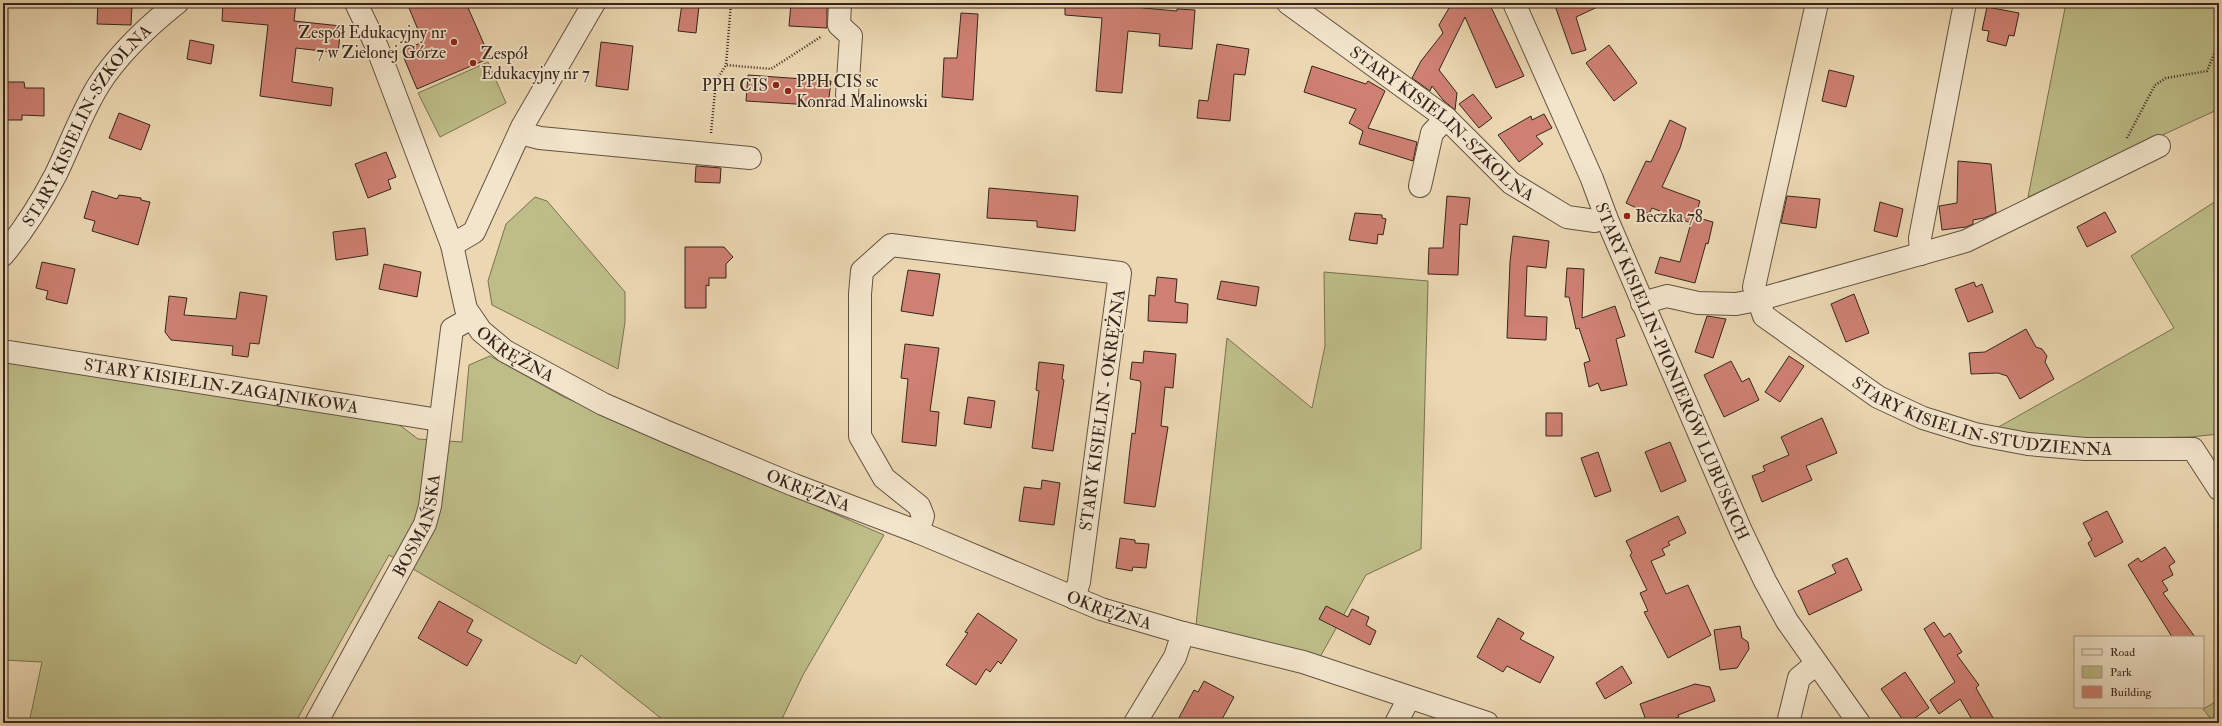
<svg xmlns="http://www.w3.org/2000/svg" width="2222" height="726" viewBox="0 0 2222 726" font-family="'IM FELL Double Pica',serif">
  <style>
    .green { fill: #bdbd88; stroke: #7a7152 }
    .building { fill: #ce8072; stroke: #36251d }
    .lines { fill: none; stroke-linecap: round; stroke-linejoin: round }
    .minor-casing { stroke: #635242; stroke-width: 24 }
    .path { stroke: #36251d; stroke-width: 2.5; stroke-dasharray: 1 2; stroke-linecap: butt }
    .minor { stroke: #f2e5cc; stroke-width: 22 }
    .poi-dot { fill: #8f2418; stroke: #f2e5cc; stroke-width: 1.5 }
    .labels { text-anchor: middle; stroke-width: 3.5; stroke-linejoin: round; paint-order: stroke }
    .poi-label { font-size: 17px; fill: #36251d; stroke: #f2e5cc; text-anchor: start }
    .street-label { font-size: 17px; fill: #36251d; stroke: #f2e5cc }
  </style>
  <rect width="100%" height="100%" fill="#ebd7b1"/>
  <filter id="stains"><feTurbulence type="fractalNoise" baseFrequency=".005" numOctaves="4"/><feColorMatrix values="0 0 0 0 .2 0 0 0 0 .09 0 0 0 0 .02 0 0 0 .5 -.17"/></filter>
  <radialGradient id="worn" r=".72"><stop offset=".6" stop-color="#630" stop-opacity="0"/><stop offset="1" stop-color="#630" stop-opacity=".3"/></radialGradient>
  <path class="green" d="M 2066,3 L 2219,3 L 2219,109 L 2028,197 Z
    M 488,62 L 506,103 L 440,137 L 418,93 Z
    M 535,197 L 547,201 L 625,292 L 625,322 L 618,369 L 492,305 L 488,281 L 506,224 Z
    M 2219,199 L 2219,434 L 2190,437 L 2084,439 L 1995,429 L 2174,328 L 2131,256 Z
    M 1324,272 L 1428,281 L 1421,549 L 1366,575 L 1320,657 L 1196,625 L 1227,338 L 1312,408 L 1325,346 Z
    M 490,356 L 564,397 L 884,535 L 803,675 L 780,723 L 667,723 L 581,655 L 576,664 L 389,555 L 295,723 L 29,723 L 42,662 L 3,660 L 3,357 L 393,420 L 418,439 L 462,442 L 469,365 Z
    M 2219,700 L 2219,723 L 2214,723 L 2203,709 Z"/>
  <path class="building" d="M 98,3 L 132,3 L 131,25 L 97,24 Z
    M 223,3 L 296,3 L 294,21 L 341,26 L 338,53 L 296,48 L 292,82 L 333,88 L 331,106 L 260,96 L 268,25 L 222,21 Z
    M 407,3 L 466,3 L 490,58 L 417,89 L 401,51 L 423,42 Z
    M 791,3 L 827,3 L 827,28 L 789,26 Z
    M 1065,3 L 1143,3 L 1143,8 L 1177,11 L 1177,9 L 1195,10 L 1192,49 L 1159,46 L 1160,34 L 1128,31 L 1122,93 L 1096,91 L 1102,18 L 1065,15 Z
    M 1452,3 L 1489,3 L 1524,76 L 1496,88 L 1465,17 L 1439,70 L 1457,93 L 1455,110 L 1443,100 L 1432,86 L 1430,91 L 1412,78 L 1421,61 L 1443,33 L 1439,25 Z
    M 1554,3 L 1606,3 L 1576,17 L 1586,50 L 1572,54 Z
    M 682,4 L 699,6 L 696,33 L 678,31 Z
    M 1987,7 L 2019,13 L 2014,36 L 2009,35 L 2006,46 L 1987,41 L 1989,31 L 1982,30 Z
    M 961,13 L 978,14 L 973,100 L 942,97 L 944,58 L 957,58 Z
    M 190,40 L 214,45 L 211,64 L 187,59 Z
    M 601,42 L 633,46 L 628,90 L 596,86 Z
    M 1217,44 L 1249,49 L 1245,75 L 1234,74 L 1230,121 L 1197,118 L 1199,100 L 1208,101 Z
    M 1609,45 L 1637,83 L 1614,101 L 1586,63 Z
    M 1312,66 L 1366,84 L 1368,81 L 1385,91 L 1368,128 L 1417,142 L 1413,161 L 1359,144 L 1363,131 L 1349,123 L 1356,109 L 1304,92 Z
    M 1829,70 L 1854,76 L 1846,107 L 1822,101 Z
    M 748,75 L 831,81 L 828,106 L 746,101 Z
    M 3,82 L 24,82 L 25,88 L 44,88 L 44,116 L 22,115 L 22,120 L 3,120 Z
    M 1473,94 L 1492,118 L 1479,128 L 1459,104 Z
    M 119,113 L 150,125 L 141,150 L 109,138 Z
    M 1544,114 L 1552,128 L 1536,136 L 1543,144 L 1519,162 L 1498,135 L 1531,116 L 1532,120 Z
    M 1670,120 L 1686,128 L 1680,148 L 1662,187 L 1700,201 L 1695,217 L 1713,222 L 1708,244 L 1706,243 L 1695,283 L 1655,273 L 1660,257 L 1680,262 L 1691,223 L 1652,208 L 1649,214 L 1626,203 L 1646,161 L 1651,162 Z
    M 386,152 L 396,177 L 388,180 L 391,189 L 368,198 L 355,164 Z
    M 1958,161 L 1991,164 L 1996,213 L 1984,218 L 1973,220 L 1973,224 L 1966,227 L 1942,230 L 1939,206 L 1957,203 Z
    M 696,166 L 721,168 L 720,183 L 695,182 Z
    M 989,188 L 1078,196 L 1075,231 L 1037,227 L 1037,221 L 987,218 Z
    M 92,191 L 117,199 L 119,195 L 141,198 L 141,200 L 150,202 L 138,245 L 92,231 L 95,221 L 84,218 Z
    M 1447,196 L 1470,198 L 1467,225 L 1460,224 L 1458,275 L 1428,274 L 1429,248 L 1443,248 Z
    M 1787,196 L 1820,199 L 1816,228 L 1781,223 Z
    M 1880,202 L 1903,209 L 1897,237 L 1874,231 Z
    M 2105,212 L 2116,232 L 2087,247 L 2077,227 Z
    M 1355,213 L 1382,215 L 1382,218 L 1386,219 L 1383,235 L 1378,234 L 1377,244 L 1349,240 Z
    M 365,228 L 368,255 L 336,260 L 333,232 Z
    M 1513,236 L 1549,241 L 1546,268 L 1527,266 L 1525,316 L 1547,317 L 1546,340 L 1507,338 L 1510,262 Z
    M 685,247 L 724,247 L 733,257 L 726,264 L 726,278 L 709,278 L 709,286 L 706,285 L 706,308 L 685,308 Z
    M 42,262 L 75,269 L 67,304 L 46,299 L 48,291 L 36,288 Z
    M 384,264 L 421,272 L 417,297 L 379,289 Z
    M 1567,268 L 1584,269 L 1582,318 L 1615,306 L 1625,336 L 1616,339 L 1627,385 L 1601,391 L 1598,383 L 1589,387 L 1584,363 L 1590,361 L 1579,328 L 1576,329 L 1569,297 L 1565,297 Z
    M 908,270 L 940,274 L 933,316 L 901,311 Z
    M 1157,277 L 1177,279 L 1175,302 L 1188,304 L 1187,323 L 1148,321 L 1149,295 L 1155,296 Z
    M 1221,281 L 1259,287 L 1256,306 L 1217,299 Z
    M 1974,282 L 1976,287 L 1982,284 L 1993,312 L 1968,322 L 1955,289 Z
    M 240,292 L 267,296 L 259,344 L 250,343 L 248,357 L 232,355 L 233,346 L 171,340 L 165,332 L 169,296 L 187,298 L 184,315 L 236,319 Z
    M 1854,294 L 1869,333 L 1846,342 L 1831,304 Z
    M 1707,316 L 1726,319 L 1713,358 L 1695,352 Z
    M 2026,329 L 2036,347 L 2042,349 L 2047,356 L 2045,362 L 2054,379 L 2020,399 L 2007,376 L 1998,373 L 1971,374 L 1969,353 L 1985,352 Z
    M 905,344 L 939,348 L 930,411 L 939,412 L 936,446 L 902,442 L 908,379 L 901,378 Z
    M 1144,351 L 1176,354 L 1173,388 L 1165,387 L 1161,426 L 1168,427 L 1155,507 L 1124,503 L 1130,449 L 1132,433 L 1135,434 L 1141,384 L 1140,381 L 1130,379 L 1132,362 L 1143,363 Z
    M 1789,356 L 1804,366 L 1780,402 L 1765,392 Z
    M 1731,361 L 1742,382 L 1749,378 L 1759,400 L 1724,417 L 1704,375 Z
    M 1039,362 L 1064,365 L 1062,379 L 1064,380 L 1053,451 L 1032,448 L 1039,391 L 1036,390 Z
    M 968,397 L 995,401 L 991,428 L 964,424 Z
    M 1546,413 L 1562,413 L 1562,436 L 1546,436 Z
    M 1822,418 L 1837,453 L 1806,466 L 1812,480 L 1762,502 L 1752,476 L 1765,471 L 1763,466 L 1789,455 L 1781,437 Z
    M 1670,442 L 1686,481 L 1661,492 L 1645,452 Z
    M 1598,452 L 1611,491 L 1595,497 L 1581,458 Z
    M 1042,480 L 1060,483 L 1054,525 L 1019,521 L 1024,487 L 1041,489 Z
    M 2107,511 L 2123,542 L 2095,557 L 2088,543 L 2092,540 L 2083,523 Z
    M 1678,516 L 1686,533 L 1668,542 L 1670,545 L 1662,549 L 1665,555 L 1651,561 L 1666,594 L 1688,585 L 1711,635 L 1668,658 L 1644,612 L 1648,611 L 1640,593 L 1647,590 L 1630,555 L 1632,553 L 1626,541 Z
    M 1120,538 L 1135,540 L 1135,543 L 1149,544 L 1146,568 L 1133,567 L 1132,571 L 1116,568 Z
    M 2165,547 L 2175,562 L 2169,566 L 2173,575 L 2162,581 L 2168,590 L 2163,593 L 2195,637 L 2172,637 L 2128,565 L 2138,558 L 2141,562 Z
    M 1847,558 L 1862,590 L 1809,615 L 1798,591 L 1836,573 L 1832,565 Z
    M 439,601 L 473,620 L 467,632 L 482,640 L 467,666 L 418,638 Z
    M 1326,606 L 1348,617 L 1352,609 L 1369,617 L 1366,625 L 1376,631 L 1370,645 L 1319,619 Z
    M 978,613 L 1017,640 L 1001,664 L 998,661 L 990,672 L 986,669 L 976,685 L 946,665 L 968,633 L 965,632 Z
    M 1498,618 L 1524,633 L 1520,639 L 1554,657 L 1540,683 L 1507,666 L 1503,672 L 1477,657 Z
    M 1934,622 L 1944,637 L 1950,633 L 1962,652 L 1957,655 L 1979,685 L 1976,688 L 1996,723 L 1974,723 L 1960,699 L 1939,714 L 1930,700 L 1955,682 L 1924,629 Z
    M 1740,626 L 1742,638 L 1748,642 L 1749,649 L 1737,668 L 1720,670 L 1714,630 Z
    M 1622,666 L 1632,683 L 1605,699 L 1596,683 Z
    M 1905,672 L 1929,708 L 1908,723 L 1905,723 L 1881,689 Z
    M 1204,681 L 1234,697 L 1220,723 L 1176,723 L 1194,690 L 1198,692 Z
    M 1695,684 L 1710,687 L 1715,701 L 1678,715 L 1679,717 L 1662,723 L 1647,723 L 1640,704 Z"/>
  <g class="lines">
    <g class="minor-casing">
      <g id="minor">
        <path id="s1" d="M 356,3 L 377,47 L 452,245 L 466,309 L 481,331 L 505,351 L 603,404 L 667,432 L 794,485 L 918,532 L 1101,609 L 1183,633 L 1303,662 L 1487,723"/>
        <path d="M 840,3 L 839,25 L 851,36 L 847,95"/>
        <path id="s2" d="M 1288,3 L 1446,118 L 1511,183 L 1567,217 L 1595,221 L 1606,217"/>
        <path id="s3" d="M 1514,3 L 1592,179 L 1606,217 L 1741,531 L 1765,581 L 1787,621 L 1859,723"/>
        <path id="s4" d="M 1817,3 L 1754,287 L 1764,316 L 1878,397 L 1923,418 L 1975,434 L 2028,444 L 2085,449 L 2193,449 L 2219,489"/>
        <path d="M 520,133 L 540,138 L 750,158"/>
        <path d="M 1420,186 L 1432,133 L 1446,118"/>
        <path d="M 452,245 L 474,232 L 522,127 L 594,3"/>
        <path d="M 1921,254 L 1920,238 L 1965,3"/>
        <path id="s5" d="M 3,255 C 24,230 41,203 56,174 C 70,145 81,114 98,86 C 118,54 147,27 177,3"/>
        <path d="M 1642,303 L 1667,296 L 1698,303 L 1736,304 L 1757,300 L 1966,241 L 2159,146"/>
        <path id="s6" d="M 3,351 L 439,420"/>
        <path d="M 918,532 L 923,516 L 919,506 L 884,478 L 860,436 L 860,294 L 862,271 L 891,245 L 1120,273 L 1079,582 L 1074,598"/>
        <path id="s7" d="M 316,723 L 425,524 L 430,506 L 452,329 L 471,318"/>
        <path d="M 1135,723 L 1175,657 L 1183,633"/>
        <path d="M 1396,723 L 1409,698"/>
        <path d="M 1788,723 L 1799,678 L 1816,664"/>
      </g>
    </g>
    <path class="path" d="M 731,3 L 726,65 L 771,69 L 822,36
      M 711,133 L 716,81 L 726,65
      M 2127,138 L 2155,85 L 2166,78 L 2207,71 L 2219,42"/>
    <use href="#minor" class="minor"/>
  </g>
  <g class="poi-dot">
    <circle cx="454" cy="42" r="4"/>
    <circle cx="473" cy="63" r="4"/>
    <circle cx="776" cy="85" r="4"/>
    <circle cx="788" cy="91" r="4"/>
    <circle cx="1627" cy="216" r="4"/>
  </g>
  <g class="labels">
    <g class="poi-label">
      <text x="446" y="38" text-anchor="end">Zespół Edukacyjny nr<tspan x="446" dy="20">7 w Zielonej Górze</tspan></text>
      <text x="481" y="59">Zespół<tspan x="481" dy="20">Edukacyjny nr 7</tspan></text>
      <text x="796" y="87">PPH CIS sc<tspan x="796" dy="20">Konrad Malinowski</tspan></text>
      <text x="768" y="91" text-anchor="end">PPH CIS</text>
      <text x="1635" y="222">Beczka 78</text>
    </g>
    <g class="street-label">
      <text dy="6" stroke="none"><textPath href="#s2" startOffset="196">STARY KISIELIN-SZKOLNA</textPath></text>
      <text dy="6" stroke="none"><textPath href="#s5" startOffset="155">STARY KISIELIN-SZKOLNA</textPath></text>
      <text dy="6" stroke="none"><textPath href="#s1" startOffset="394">OKRĘŻNA</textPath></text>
      <text dy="6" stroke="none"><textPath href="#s3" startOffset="401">STARY KISIELIN-PIONIERÓW LUBUSKICH</textPath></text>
      <text dy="6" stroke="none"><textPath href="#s6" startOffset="221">STARY KISIELIN-ZAGAJNIKOWA</textPath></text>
      <text transform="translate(1102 410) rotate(-82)" y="6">STARY KISIELIN - OKRĘŻNA</text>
      <text dy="6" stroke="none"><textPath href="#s4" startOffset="568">STARY KISIELIN-STUDZIENNA</textPath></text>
      <text dy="6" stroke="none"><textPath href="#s1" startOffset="718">OKRĘŻNA</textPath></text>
      <text dy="6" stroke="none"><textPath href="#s7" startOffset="223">BOSMAŃSKA</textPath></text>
      <text dy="6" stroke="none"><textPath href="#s1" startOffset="1042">OKRĘŻNA</textPath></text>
    </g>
  </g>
  <rect width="2222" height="726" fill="none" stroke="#ebd7b1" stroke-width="16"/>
  <rect x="4" y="4" width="2214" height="718" fill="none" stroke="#36251d" stroke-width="2"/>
  <rect x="8" y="8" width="2206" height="710" fill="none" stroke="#36251d"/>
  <rect x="2074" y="636" width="130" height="72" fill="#f2e5cc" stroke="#a79886"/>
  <rect x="2082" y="649" width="20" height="6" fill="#f2e5cc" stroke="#a79886"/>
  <text x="2110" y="656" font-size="12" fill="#36251d">Road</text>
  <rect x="2082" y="666" width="20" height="12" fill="#bdbd88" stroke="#a79886"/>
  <text x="2110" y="676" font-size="12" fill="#36251d">Park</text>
  <rect x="2082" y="686" width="20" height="12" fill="#ce8072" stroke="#a79886"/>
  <text x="2110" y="696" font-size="12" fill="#36251d">Building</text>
  <rect width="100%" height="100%" filter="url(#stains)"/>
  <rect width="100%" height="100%" fill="url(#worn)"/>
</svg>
